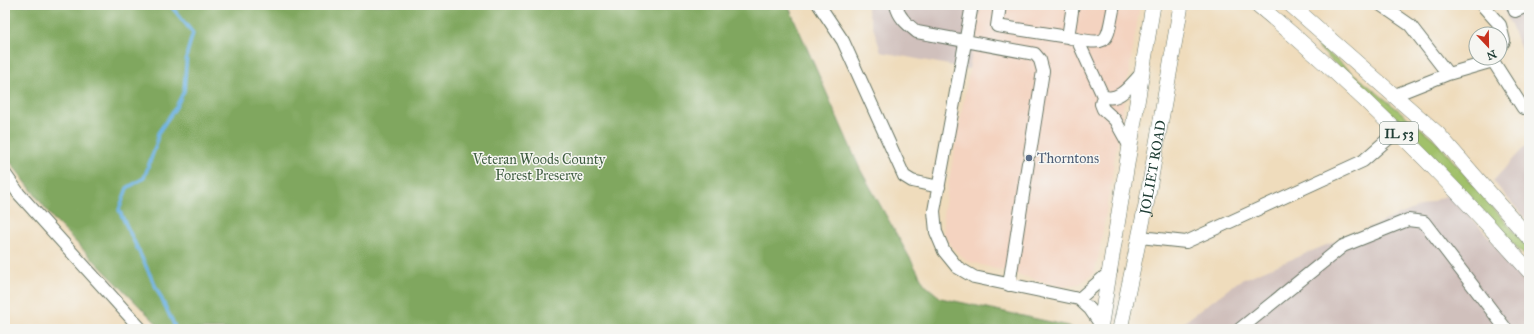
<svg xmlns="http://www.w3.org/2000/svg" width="1534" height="334" viewBox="0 0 1534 334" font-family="'IM FELL Great Primer',serif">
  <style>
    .built { fill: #f4d3c0 }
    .industrial { fill: #d0c0bc }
    .green { fill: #a1c16a; stroke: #607f4f }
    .forest { fill: #80a75e; stroke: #507249 }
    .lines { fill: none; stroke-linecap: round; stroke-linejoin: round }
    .stream { stroke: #6eb3e4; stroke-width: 3.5 }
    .minor-casing { stroke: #687564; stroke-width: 14 }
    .major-casing { stroke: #687564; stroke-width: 16 }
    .minor { stroke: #fff; stroke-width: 12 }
    .major { stroke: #fff; stroke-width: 15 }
    .service-dot { fill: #5c6f8a; stroke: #f6f6f2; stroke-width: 1.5 }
    .labels { text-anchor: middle; stroke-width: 3; stroke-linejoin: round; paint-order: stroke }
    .shield { fill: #f6f6f2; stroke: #60746d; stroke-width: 1 }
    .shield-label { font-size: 13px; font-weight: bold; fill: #1f3d34 }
    .service-label { font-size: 14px; fill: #4e5e75; stroke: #f6f6f2; text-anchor: start }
    .park-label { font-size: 14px; fill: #405e42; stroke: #f6f6f2 }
    .street-label { font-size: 14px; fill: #1f3d34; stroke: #f6f6f2 }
  </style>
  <rect width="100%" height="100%" fill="#f6f6f2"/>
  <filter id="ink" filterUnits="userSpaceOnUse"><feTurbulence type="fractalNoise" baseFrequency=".025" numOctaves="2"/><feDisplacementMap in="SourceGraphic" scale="8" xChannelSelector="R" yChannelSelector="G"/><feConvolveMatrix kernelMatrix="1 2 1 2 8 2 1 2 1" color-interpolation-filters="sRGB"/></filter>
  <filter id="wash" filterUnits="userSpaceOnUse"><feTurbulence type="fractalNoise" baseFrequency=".012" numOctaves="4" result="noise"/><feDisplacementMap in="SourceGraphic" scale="16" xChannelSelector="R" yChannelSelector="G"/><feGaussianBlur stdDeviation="0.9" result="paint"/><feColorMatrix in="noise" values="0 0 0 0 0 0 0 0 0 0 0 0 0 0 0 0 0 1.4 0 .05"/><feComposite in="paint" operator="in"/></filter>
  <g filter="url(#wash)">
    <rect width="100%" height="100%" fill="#efdcbc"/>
    <path class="built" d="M 981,5 L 1140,5 L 1099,255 L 1094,273 L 1081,283 L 1063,287 L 967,261 L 952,247 L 944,233 L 943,214 Z"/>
    <path class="industrial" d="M 866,5 L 981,5 L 969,69 L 881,52 Z
      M 1502,5 L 1529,5 L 1529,68 Z
      M 1529,142 L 1529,223 L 1493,181 Z
      M 1450,194 L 1489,237 L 1529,287 L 1529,329 L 1175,329 L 1239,281 Z"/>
    <path class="green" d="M 1317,44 L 1435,140 L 1529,249 L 1529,260 L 1316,45 Z"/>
    <path class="forest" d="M 5,5 L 788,5 L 860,169 L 925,285 L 941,298 L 1069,326 L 1074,329 L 162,329 L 55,221 L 5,155 Z"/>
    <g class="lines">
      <path class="stream" d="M 170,5 L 193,33 L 187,53 L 184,91 L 176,107 L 158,133 L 156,145 L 144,178 L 127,188 L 119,210 L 176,329"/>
    </g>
  </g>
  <g filter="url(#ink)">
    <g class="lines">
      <g class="minor-casing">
        <path id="minor" d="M 819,5 L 843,41 L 904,176 L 912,181 L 939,187
          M 896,5 C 899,18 907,24 917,32 L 1035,54 L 1040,60 L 1043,71 L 1030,153
          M 972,5 L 934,211 L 936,232 L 944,251 L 957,267 L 974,277 L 1079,299 L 1090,309 L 1101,325
          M 1000,5 L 997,26 L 1068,37 L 1073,5
          M 1381,5 L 1410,25 L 1448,74
          M 1482,5 L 1500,25 L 1504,41 L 1500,47
          M 1513,5 L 1515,11 L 1529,5
          M 1071,38 C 1111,46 1106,43 1114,5
          M 1077,39 L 1103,96 L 1101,104 L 1103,109 L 1115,120 L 1130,147
          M 1395,95 L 1448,74 L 1493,61 L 1523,108
          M 1103,96 C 1119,103 1131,84 1142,73
          M 5,174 L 19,194 L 141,329
          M 1140,237 L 1186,242 L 1363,161 L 1397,131
          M 1009,285 L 1028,163
          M 1079,299 L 1111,271
          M 1240,329 L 1343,246 L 1408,220 L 1424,222 L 1506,329"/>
      </g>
      <g class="major-casing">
        <g id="major">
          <path d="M 1258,5 C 1355,86 1446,176 1529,271"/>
          <path d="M 1291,5 L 1438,134 L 1529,238"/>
          <path d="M 1100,329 L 1153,5"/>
          <path id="s1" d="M 1120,329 L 1147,200 L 1181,5"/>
        </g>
      </g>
      <use href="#minor" class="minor"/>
      <use href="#major" class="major"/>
    </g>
  </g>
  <circle class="service-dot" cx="1029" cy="158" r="4"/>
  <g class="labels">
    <rect class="shield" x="1380" y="122" width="38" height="22" rx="3"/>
    <g class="shield-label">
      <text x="1399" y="138">IL 53</text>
    </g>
    <g class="service-label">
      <text x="1037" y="163">Thorntons</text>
    </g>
    <g class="park-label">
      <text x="539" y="164">Veteran Woods County<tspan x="539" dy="16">Forest Preserve</tspan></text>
    </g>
    <g class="street-label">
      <text dy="5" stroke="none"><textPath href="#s1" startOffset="165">JOLIET ROAD</textPath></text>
    </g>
  </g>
  <rect width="1534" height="334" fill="none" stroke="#f6f6f2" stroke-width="20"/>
  <g transform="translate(1488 46) rotate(158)"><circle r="19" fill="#f6f6f2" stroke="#a0aca6"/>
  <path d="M0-3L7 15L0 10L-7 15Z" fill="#c8321e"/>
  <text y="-6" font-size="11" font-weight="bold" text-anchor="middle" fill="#1f3d34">N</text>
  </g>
</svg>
